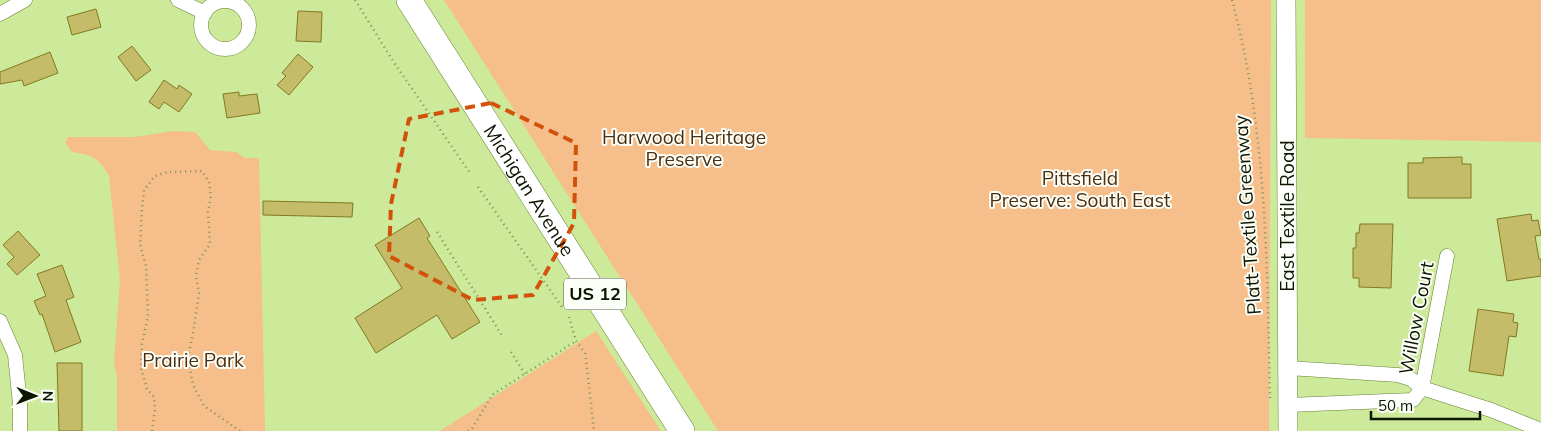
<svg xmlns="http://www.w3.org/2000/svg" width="1541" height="431" viewBox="0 0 1541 431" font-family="Mulish,sans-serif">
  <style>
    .green { fill: #f5be8b }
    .building { fill: #c4bc69; stroke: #817921 }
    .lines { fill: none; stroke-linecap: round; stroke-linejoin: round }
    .street-casing { stroke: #698135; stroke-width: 15 }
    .secondary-casing { stroke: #698135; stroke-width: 20 }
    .highway-casing { stroke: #698135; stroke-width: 26 }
    .path { stroke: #7d915a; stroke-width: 2.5; stroke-dasharray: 1 4; stroke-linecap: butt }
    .street { stroke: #fff; stroke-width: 14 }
    .secondary { stroke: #fff; stroke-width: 19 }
    .highway { stroke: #fff; stroke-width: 25 }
    .marked { fill: none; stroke: #d2520b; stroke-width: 4; stroke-dasharray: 10 6; stroke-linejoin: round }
    .labels { text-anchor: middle; stroke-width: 4; stroke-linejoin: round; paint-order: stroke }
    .shield { fill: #fcfff7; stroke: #545b4a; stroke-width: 1 }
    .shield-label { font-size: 18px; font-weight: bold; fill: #0c1500 }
    .park-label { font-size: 19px; fill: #4c2f11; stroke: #fcfff7 }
    .street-label { font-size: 19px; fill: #0c1500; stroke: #fcfff7 }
  </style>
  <rect width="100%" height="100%" fill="#cde99a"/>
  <path class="green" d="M 444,0 L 1271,0 L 1269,431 L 718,431 Z
    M 1305,0 L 1541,0 L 1541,142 L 1305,138 Z
    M 173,131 L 195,132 L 210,150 L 236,152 L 245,158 L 259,158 L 265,431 L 117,431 L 117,377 L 114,362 L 120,280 L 109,176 C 100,159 91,154 72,152 L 65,143 L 68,137 L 135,137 Z
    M 596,331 L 661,431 L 440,431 Z"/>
  <path class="building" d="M 96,9 L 101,27 L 72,35 L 67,17 Z
    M 298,11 L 322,12 L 321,42 L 296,41 Z
    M 132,46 L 151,70 L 136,81 L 118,57 Z
    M 50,52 L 58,73 L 24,86 L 22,80 L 0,84 L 0,72 Z
    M 298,54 L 313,67 L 289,95 L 277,85 L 286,76 L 282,73 Z
    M 164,80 L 177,89 L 179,85 L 192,94 L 179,112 L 164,102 L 159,109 L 149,102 Z
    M 239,92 L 239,96 L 257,94 L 260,113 L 227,118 L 223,94 Z
    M 1462,157 L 1462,164 L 1471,164 L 1471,198 L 1408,198 L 1408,163 L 1423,163 L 1423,158 Z
    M 263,201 L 353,203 L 352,217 L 263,215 Z
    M 1531,214 L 1532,221 L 1538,220 L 1541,235 L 1535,236 L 1539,259 L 1541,259 L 1541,276 L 1507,281 L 1497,219 Z
    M 419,218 L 430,236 L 427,238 L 480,322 L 452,339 L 437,315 L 376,353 L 355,318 L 402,288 L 375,245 Z
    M 1360,224 L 1393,224 L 1391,288 L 1359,287 L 1359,278 L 1353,278 L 1353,248 L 1356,248 L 1356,233 L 1359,233 Z
    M 18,231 L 40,255 L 17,275 L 7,264 L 14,257 L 3,245 Z
    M 62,265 L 74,297 L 66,300 L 81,342 L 55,352 L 42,314 L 40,315 L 34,301 L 46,296 L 37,274 Z
    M 1478,309 L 1514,314 L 1513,322 L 1518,323 L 1516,337 L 1509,336 L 1503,376 L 1469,371 Z
    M 57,363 L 82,363 L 82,431 L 59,431 Z"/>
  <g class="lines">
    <g class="street-casing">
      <path id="street" d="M 178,0 L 205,13
        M201 25a24 24 0 1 1 48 0a24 24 0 1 1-48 0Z
        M 0,14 L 25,0
        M 0,321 L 15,355 L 20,404 L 20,431
        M 1288,368 L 1398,375 L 1411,379 L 1422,388 L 1491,410 L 1541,430
        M 1288,405 L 1413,400 L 1422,388 L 1447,256"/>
    </g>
    <g class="secondary-casing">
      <path id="secondary" d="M 1286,0 L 1288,431"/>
    </g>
    <g class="highway-casing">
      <g id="highway">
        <path id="s1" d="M 409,0 L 682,431"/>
      </g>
    </g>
    <path class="path" d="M 355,0 L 395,64 L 470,173
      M 1232,0 C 1267,130 1267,265 1270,398
      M 478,187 L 562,307
      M 437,232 L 503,337
      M 569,317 L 576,341 L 585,353 L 586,359 L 594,431
      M 511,352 L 525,374
      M 152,431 L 155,410 L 154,397 L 147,389 L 141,368 L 142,344 L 148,316 L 146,266 L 140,244 L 142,209 L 144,190 L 155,176 L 168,172 L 202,171 L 209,182 L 211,196 L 208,212 L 210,244 L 199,260 L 196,277 L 199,293 L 193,334 L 189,352 L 190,369 L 193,385 L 204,406 L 240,431
      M 468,431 L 472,429 L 492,395 L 576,341"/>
    <use href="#street" class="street"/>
    <use href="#secondary" class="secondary"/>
    <use href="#highway" class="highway"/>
  </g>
  <path class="marked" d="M 491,103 L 576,143 L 574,223 L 533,295 L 473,300 L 389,256 L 391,204 L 409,119 Z"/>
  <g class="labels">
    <rect class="shield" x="564" y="278.5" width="62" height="31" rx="4"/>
    <g class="shield-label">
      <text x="595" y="300">US 12</text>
    </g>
    <g class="park-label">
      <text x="684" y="144">Harwood Heritage<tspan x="684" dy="22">Preserve</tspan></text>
      <text x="1080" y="185">Pittsfield<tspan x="1080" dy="22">Preserve: South East</tspan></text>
      <text x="193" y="367">Prairie Park</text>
    </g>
    <g class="street-label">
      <text dy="7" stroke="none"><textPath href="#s1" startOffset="225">Michigan Avenue</textPath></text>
      <text transform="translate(1247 215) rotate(-94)" y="7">Platt-Textile Greenway</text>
      <text transform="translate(1287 216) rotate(-90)" y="7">East Textile Road</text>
      <text transform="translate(1416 318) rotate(-79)" y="7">Willow Court</text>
    </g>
  </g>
  <g transform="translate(35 396) rotate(91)" stroke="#fcfff7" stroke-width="4" paint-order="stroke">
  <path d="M0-4L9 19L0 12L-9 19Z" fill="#0c1500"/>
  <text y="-8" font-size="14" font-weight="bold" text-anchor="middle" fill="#0c1500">N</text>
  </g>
  <path d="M1371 411v8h109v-8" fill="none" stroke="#0c1500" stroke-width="2.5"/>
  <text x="1378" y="411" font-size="15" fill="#0c1500" stroke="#fcfff7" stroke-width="4" paint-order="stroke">50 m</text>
</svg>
